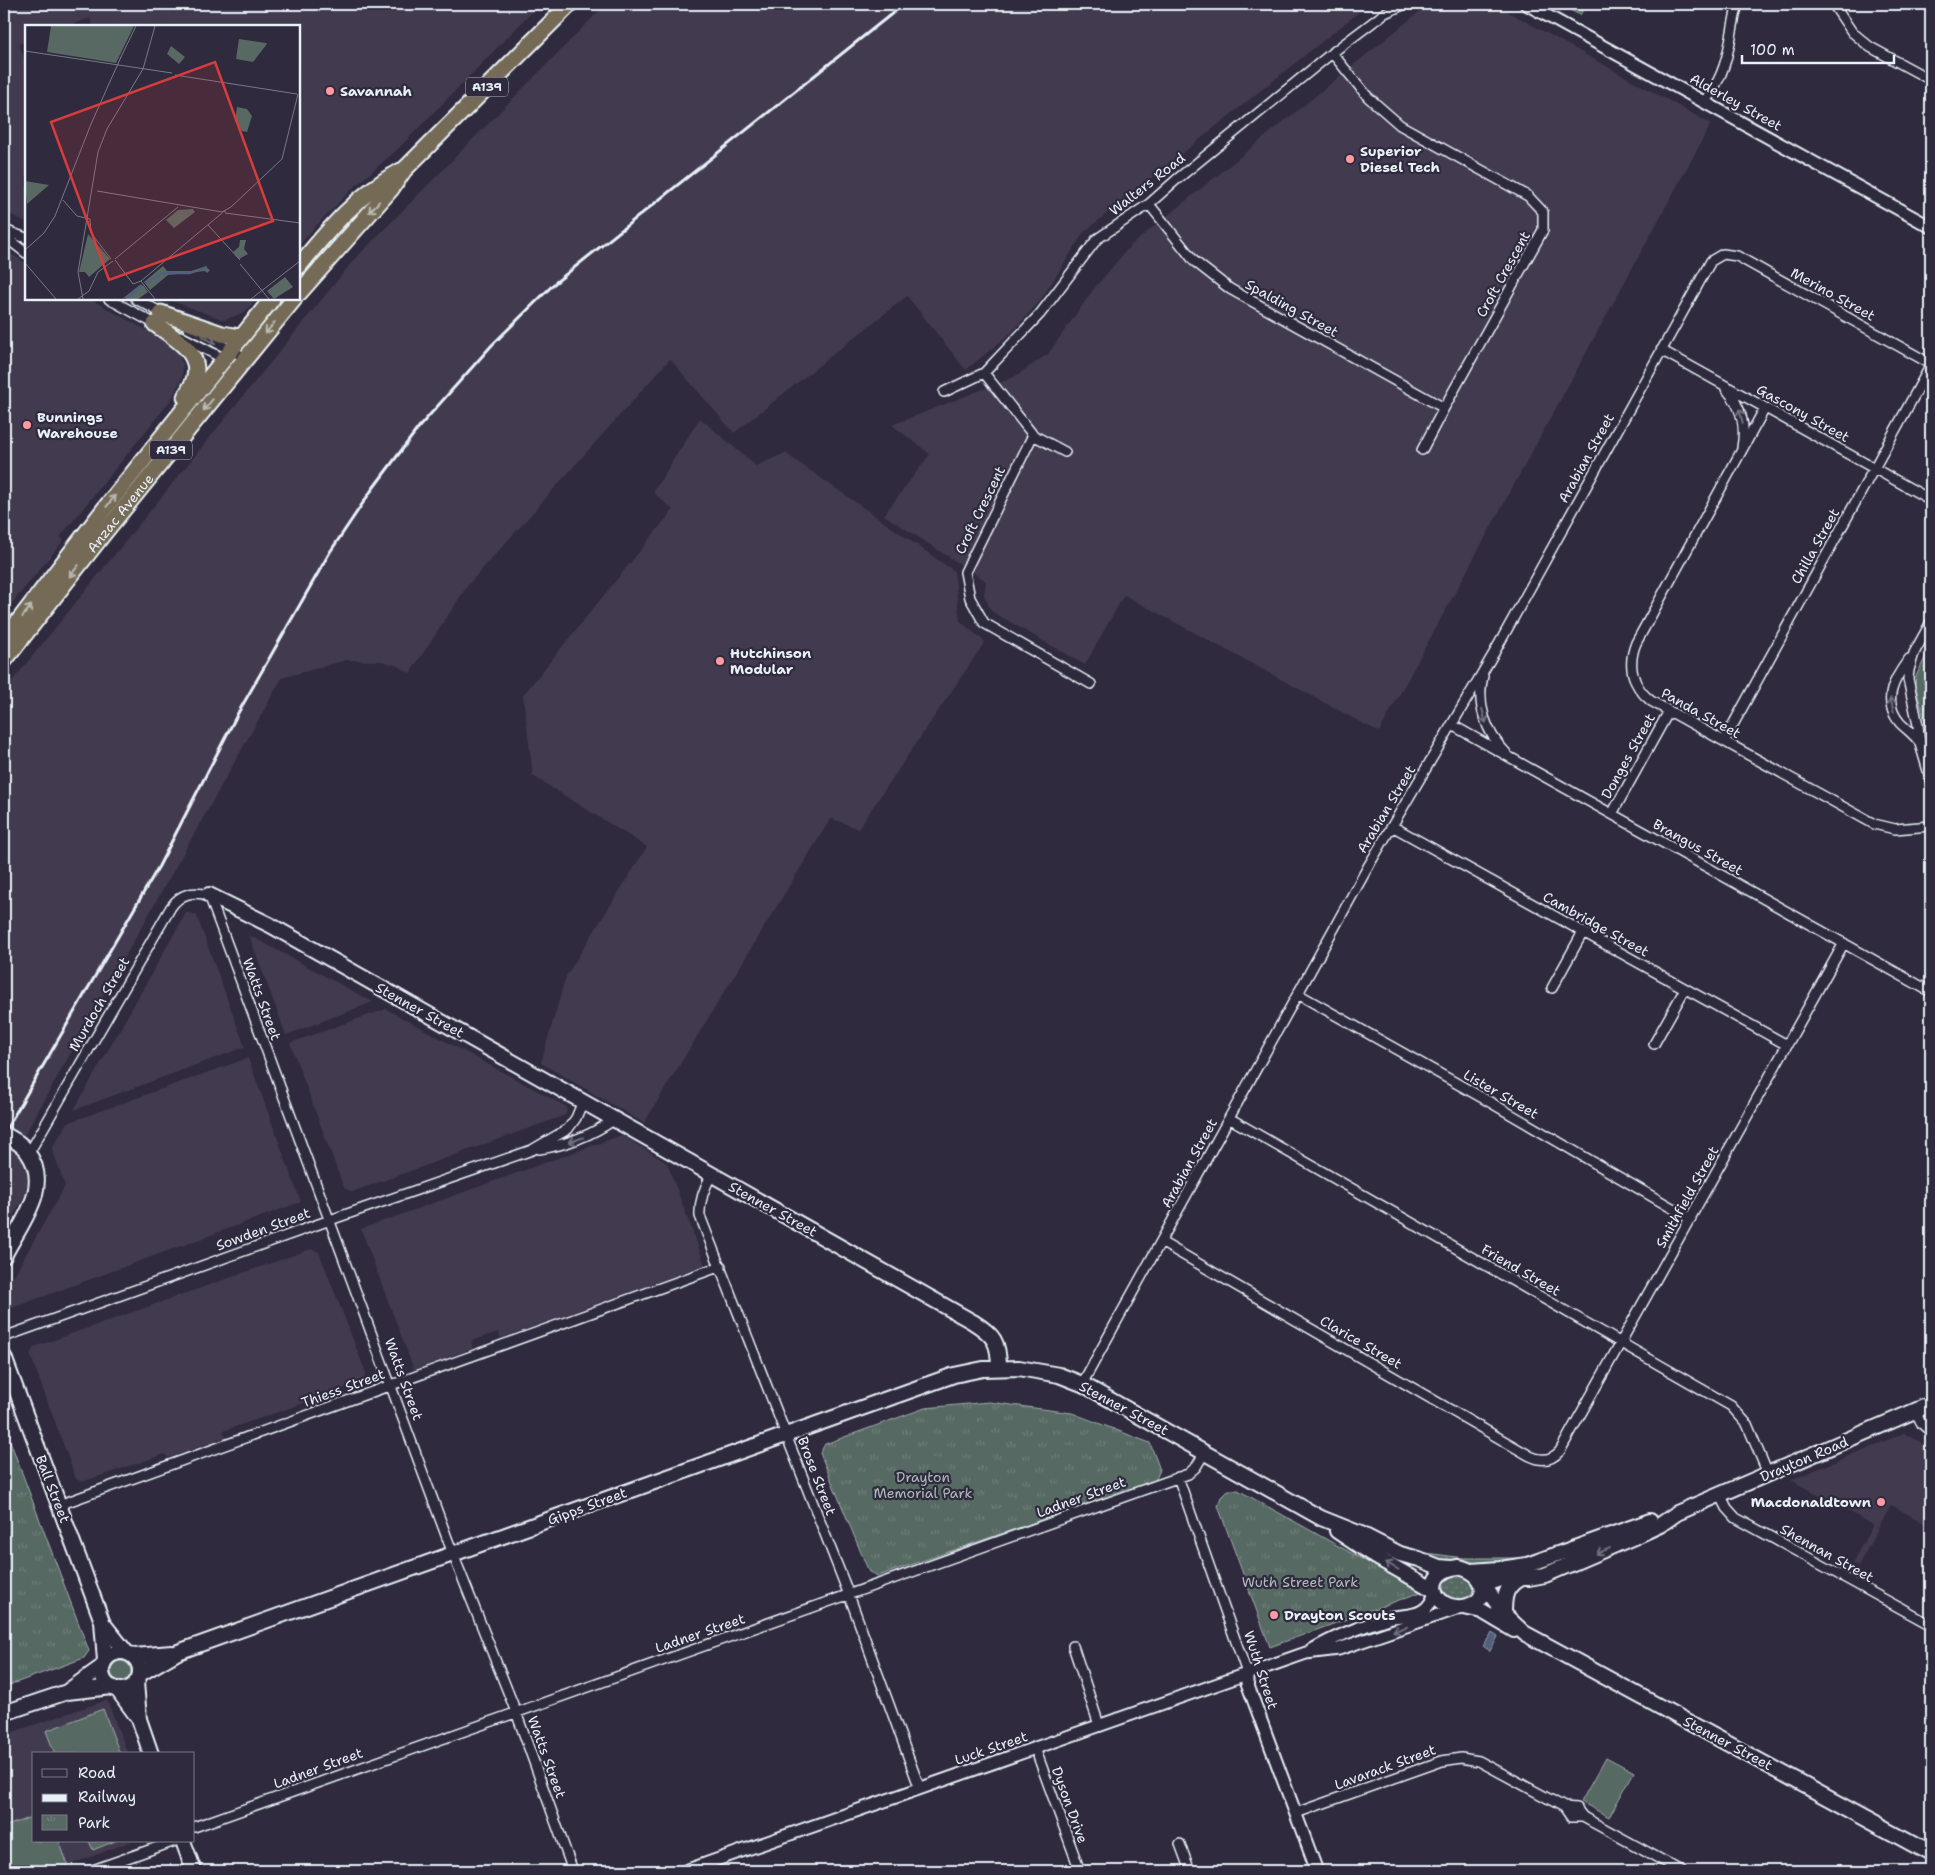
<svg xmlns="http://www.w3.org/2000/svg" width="1935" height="1875" viewBox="0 0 1935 1875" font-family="'Shantell Sans',sans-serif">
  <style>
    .built { fill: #433a50 }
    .grass { fill: #576962; stroke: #a0adad }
    .park { fill: url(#park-tufts); stroke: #a0adad }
    .garden { fill: url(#garden-dots); stroke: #a0adad }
    .water { fill: #52607b; stroke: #8e9aad }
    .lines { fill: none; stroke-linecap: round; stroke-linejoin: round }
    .minor-casing { stroke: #e8f1f8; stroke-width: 12 }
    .tertiary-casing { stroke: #e8f1f8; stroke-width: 15 }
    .secondary-casing { stroke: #e8f1f8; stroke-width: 18 }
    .trunk-casing { stroke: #e8f1f8; stroke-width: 19 }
    .minor { stroke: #2f2a3d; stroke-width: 9 }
    .tertiary { stroke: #2f2a3d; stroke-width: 11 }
    .secondary { stroke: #2f2a3d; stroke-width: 14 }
    .trunk { stroke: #756b55; stroke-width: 15 }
    .rail { stroke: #e8f1f8; stroke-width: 3 }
    .oneway { stroke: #babbb7 }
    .oneway2 { stroke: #70707e }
    .poi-dot { fill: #ff9aa2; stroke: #2f2a3d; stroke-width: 2 }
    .labels { text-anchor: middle; stroke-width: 4.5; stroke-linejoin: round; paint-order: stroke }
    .shield { fill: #2f2a3d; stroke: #b0b5c0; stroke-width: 1 }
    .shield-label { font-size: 12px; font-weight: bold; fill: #e8f1f8 }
    .poi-label { font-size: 14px; font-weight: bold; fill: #e8f1f8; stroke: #2f2a3d; text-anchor: start }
    .street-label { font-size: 14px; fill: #e8f1f8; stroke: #2f2a3d }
    .park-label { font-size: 14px; fill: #aebbbc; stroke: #2f2a3d }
    .inset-river { fill: none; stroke: #52607b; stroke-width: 2.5 }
    .inset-road { fill: none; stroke: #797a88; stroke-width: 1 }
    .view { fill: #d83c3d; fill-opacity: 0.15; stroke: #d83c3d; stroke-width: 2.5 }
    .inset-edge { fill: none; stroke: #e8f1f8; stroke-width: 2.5 }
  </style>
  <defs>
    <pattern id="park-tufts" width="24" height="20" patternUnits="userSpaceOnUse" patternTransform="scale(1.25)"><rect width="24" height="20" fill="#576962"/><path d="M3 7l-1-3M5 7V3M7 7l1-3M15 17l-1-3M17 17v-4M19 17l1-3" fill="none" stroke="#6f7f79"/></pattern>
    <pattern id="garden-dots" width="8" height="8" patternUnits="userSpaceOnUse" patternTransform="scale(1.25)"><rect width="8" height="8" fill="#576962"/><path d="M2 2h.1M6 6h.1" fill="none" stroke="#6f7f79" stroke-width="1.8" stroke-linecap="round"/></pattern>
  </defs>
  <rect width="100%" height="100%" fill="#2f2a3d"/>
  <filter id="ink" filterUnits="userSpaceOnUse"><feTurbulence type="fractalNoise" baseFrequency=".02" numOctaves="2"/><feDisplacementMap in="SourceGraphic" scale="10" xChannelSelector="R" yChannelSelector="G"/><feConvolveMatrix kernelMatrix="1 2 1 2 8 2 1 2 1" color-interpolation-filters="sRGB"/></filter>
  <g filter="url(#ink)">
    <path class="built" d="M 4,4 L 540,4 L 398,149 L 351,190 L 313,229 L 299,246 L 299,26 L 93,26 L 90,18 L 68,26 L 26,26 L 26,41 L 19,44 L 26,63 L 26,222 L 4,211 Z
      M 606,4 L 1369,4 L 1084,232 L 1040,301 L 1011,333 L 967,369 L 965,369 L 907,296 L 734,433 L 670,359 L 468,585 L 410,673 L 398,666 L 382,661 L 346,660 L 282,678 L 15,1152 L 26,1163 L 33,1182 L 4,1231 L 4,691 L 353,261 Z
      M 1429,4 L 1494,4 L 1711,124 L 1379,732 L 1124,595 L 1085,665 L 991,611 L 984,595 L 986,581 L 884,515 L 930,454 L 892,425 L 1014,377 L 1048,354 L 1093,290 L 1130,246 Z
      M 4,250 L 26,263 L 26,299 L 90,299 L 157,336 L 176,350 L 183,364 L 182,378 L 171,400 L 60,537 L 64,540 L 4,613 Z
      M 167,299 L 256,299 L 245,312 L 224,320 Z
      M 700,418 L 756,466 L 785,453 L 954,571 L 960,621 L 985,642 L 858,829 L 831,818 L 644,1123 L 541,1063 L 566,976 L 647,847 L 533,776 L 523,695 L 673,510 L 653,492 Z
      M 186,913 L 196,914 L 245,1047 L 74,1110 Z
      M 249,935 L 373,1002 L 286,1035 Z
      M 386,1009 L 567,1107 L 566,1115 L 352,1192 L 344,1188 L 290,1043 Z
      M 248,1058 L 301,1202 L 12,1308 L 5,1291 L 65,1186 L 52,1148 L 67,1123 Z
      M 622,1135 L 667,1163 L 705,1265 L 501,1338 L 498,1332 L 471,1341 L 473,1348 L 414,1370 L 361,1229 Z
      M 311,1249 L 319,1252 L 366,1373 L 363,1381 L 340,1390 L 342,1396 L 314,1407 L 310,1401 L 223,1431 L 226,1437 L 168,1458 L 165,1454 L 82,1482 L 76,1479 L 30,1354 L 34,1347 Z
      M 1904,1433 L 1931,1448 L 1931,1527 L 1891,1505 L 1858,1566 L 1852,1563 L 1873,1525 L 1791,1480 Z
      M 107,1700 L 128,1754 L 34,1754 L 34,1841 L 132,1841 L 54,1871 L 11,1871 L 4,1852 L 4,1735 Z"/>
    <path class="grass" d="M 1558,4 L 1586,4 L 1580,15 Z
      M111 1671a10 10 0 1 1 20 0a10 10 0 1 1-20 0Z
      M 103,1709 L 120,1754 L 55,1754 L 46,1731 Z
      M 1606,1757 L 1634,1772 L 1609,1817 L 1581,1802 Z
      M 34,1816 L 34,1841 L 59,1841 L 68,1865 L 53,1871 L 11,1871 L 4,1852 L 4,1827 Z
      M 89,1841 L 115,1841 L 93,1850 Z"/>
    <path class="park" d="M 1931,646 L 1931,743 L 1915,685 L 1916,676 Z
      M 989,1402 L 1072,1413 L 1150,1443 L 1160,1470 L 1155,1481 L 878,1576 L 869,1572 L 820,1453 L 825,1444 L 925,1408 Z
      M 4,1425 L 89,1651 L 84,1658 L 4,1687 Z
      M 1228,1490 L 1238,1490 L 1421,1592 L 1270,1647 L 1218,1506 L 1221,1497 Z"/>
    <path class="garden" d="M 1411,1551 L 1464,1558 L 1526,1558 L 1526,1561 L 1500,1565 L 1446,1564 Z
      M 1452,1576 C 1462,1576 1472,1577 1474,1588 C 1470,1605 1440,1601 1443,1583 Z"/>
    <path class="water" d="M 1492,1633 L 1498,1637 L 1490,1651 L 1483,1646 Z"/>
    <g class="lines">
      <g class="minor-casing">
        <path id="minor" d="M 1833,4 L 1852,32 L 1870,47 L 1931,80
          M 1332,53 L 1368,97 L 1400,125 L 1528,196 L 1543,212 L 1543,230 L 1444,408 L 1422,450
          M 1705,102 C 1711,93 1717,84 1721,74 C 1731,52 1731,27 1738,4
          M 1149,204 L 1194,261 L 1230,289 L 1444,408
          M 4,230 L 26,238
          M 4,236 L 26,253
          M 109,299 L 159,326
          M 136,299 L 164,314
          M 188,328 L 246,358
          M 180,336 L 226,360
          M 1661,350 L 1931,500
          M 984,373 L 1033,435 L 1065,452
          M 1726,389 C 1741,405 1746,426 1742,447
          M 944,392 L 984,373 L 1040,314 L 1097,239 L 1149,204 L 1176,180 L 1332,53 L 1385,13 L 1405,4
          M 1765,408 L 1636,643 C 1627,665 1632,686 1651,701 L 1874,824 L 1895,829 L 1931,826
          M 1033,435 L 965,572 L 970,598 L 984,623 L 1091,684
          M 1931,622 L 1914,653 L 1909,670 L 1908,679 L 1918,725 L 1920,744 L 1931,781
          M 1909,659 C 1894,679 1881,701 1900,723 C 1907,730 1914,734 1920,743
          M 1483,676 C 1476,704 1486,733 1506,753
          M 1452,725 L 1931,992
          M 1724,741 L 1931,365
          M 1612,814 L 1669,711
          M 1392,826 L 1787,1045
          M 1552,988 L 1583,932
          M 1298,994 L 1488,1101 L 1691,1219
          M 1654,1044 L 1685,989
          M 1229,1118 L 1731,1406 L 1747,1424 L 1768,1474
          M 539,1149 C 567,1145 592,1135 615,1119
          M 29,1153 L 171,907 C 181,893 193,891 209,895 L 453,1554 L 516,1712 L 573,1871
          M 712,1174 C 704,1188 699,1201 700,1216 L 849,1595 L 920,1789
          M 1161,1242 L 1530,1456 C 1542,1462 1552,1460 1560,1451 L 1844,943
          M 4,1337 L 330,1220 L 532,1150 L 568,1129 L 576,1118 L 583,1101
          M 1082,1384 L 1369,865 L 1494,653 L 1711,261 L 1723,254 L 1737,256 L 1931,364
          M 1915,1411 L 1922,1424 L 1931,1432
          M 1178,1477 L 1247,1673
          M 1720,1494 L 1727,1508 L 1736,1518 L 1931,1625
          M 59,1505 L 721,1266
          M 1073,1646 L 1099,1725
          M 1035,1748 L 1080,1871
          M 1564,1807 L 1576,1808 L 1583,1817
          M 1296,1813 L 1442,1761 L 1461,1758 L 1479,1761 L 1564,1807 L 1571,1817 L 1583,1817 L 1682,1871
          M 194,1827 L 1188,1474 L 1196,1467 L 1205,1452
          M 1180,1844 L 1190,1871
          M 90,1871 L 175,1841"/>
      </g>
      <g class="tertiary-casing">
        <path id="tertiary" d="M 1526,4 L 1931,227
          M 1312,1650 C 1336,1636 1362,1626 1388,1618 C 1400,1615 1412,1617 1422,1611 C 1430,1606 1433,1600 1435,1592
          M 1247,1673 L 1247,1683 L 1317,1871
          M 685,1871 L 1306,1653 L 1339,1649 L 1462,1607"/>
      </g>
      <g class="secondary-casing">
        <path id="secondary" d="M 209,895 L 270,925 L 973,1322 C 994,1335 999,1342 999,1368
          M 4,1134 C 12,1139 23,1144 28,1153 C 53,1188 19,1225 4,1256
          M 4,1357 L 102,1621 L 105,1661
          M 1337,1531 L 1376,1557 L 1434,1590
          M 1458,1567 C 1488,1572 1492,1604 1462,1607 C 1431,1610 1421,1571 1458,1567 Z
          M 1471,1571 L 1500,1569 L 1527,1565 L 1650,1521
          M 1483,1585 L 1504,1578 L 1529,1578 L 1545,1575 L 1634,1537 L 1660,1525 L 1677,1513 L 1931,1404
          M 1483,1588 L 1490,1594 L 1506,1616 L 1524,1633 L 1931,1854
          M 1464,1607 L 1482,1611 L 1514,1630
          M 1504,1613 C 1504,1597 1505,1586 1521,1578
          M 102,1622 L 126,1652
          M102 1671a19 19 0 1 1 38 0a19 19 0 1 1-38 0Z
          M 134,1656 L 172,1653
          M 140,1674 L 178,1652 L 954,1375 L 983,1369 L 1019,1368 L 1059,1375 L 1082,1384 L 1321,1518 L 1361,1534 L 1400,1554 L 1419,1559 L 1439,1567 L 1451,1568
          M 136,1682 L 139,1719
          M 117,1689 L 139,1719 L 151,1754
          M 68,1691 L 103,1666
          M 4,1713 L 67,1692 L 112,1687
          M 183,1841 L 194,1871"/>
      </g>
      <g class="trunk-casing">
        <g id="trunk">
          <path d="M 299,266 C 328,230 359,193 401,171"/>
          <path d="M 299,293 L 391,189 L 404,170 L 570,4"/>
          <path d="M 161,313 L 222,334 L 240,337"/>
          <path d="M 155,324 C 173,337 204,353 194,380 C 192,386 188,392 185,397"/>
          <path d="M 4,640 L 106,507 L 272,299"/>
          <path id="s1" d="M 4,661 L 104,533 L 294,299"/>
        </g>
      </g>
      <use href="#minor" class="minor"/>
      <use href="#tertiary" class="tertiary"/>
      <use href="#secondary" class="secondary"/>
      <use href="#trunk" class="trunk"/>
      <path class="rail" d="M 4,1133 L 159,866 L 238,713 L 330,552 L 371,491 L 419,427 L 492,345 L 555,283 L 904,4"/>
    </g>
    <defs><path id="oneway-shaft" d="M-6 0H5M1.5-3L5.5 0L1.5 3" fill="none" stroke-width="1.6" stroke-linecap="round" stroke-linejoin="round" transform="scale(1.25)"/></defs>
    <g class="oneway">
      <use href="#oneway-shaft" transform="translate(374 207) rotate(133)"/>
      <use href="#oneway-shaft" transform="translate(270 328) rotate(129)"/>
      <use href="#oneway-shaft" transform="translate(208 405) rotate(129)"/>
      <use href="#oneway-shaft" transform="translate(111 501) rotate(-51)"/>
      <use href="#oneway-shaft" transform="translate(74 571) rotate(128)"/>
      <use href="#oneway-shaft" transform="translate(27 611) rotate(-52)"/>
    </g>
    <g class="oneway2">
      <use href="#oneway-shaft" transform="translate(209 340) rotate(29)"/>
      <use href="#oneway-shaft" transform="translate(1741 416) rotate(-104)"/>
      <use href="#oneway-shaft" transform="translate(1892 705) rotate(-103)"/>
      <use href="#oneway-shaft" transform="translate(1484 716) rotate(75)"/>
      <use href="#oneway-shaft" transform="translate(576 1140) rotate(161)"/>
      <use href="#oneway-shaft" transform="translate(1603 1551) rotate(157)"/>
      <use href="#oneway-shaft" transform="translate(1392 1566) rotate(-150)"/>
      <use href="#oneway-shaft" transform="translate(1400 1629) rotate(162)"/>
    </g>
  </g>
  <g class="poi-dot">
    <circle cx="330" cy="91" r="5"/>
    <circle cx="1350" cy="159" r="5"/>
    <circle cx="27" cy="425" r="5"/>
    <circle cx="720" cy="661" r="5"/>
    <circle cx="1881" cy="1502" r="5"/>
    <circle cx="1274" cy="1615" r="5"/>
  </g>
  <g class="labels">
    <g class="shield">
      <rect x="466" y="77.5" width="42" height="19" rx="4"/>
      <rect x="150" y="440.5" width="42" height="19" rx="4"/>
    </g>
    <g class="shield-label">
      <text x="487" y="91">A139</text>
      <text x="171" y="454">A139</text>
    </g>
    <g class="poi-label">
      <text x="340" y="96">Savannah</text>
      <text x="1360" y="156">Superior<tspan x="1360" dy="16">Diesel Tech</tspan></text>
      <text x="37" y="422">Bunnings<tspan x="37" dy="16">Warehouse</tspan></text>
      <text x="730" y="658">Hutchinson<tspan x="730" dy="16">Modular</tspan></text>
      <text x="1871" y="1507" text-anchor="end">Macdonaldtown</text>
      <text x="1284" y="1620">Drayton Scouts</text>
    </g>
    <g class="street-label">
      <text transform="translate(1736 102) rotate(29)" y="5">Alderley Street</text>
      <text transform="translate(1147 184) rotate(-38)" y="5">Walters Road</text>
      <text transform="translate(1503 274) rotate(-61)" y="5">Croft Crescent</text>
      <text transform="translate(1833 294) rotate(29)" y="5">Merino Street</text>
      <text transform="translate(1292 308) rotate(29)" y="5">Spalding Street</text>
      <text transform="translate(1803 413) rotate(29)" y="5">Gascony Street</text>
      <text transform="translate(1586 458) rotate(-61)" y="5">Arabian Street</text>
      <text transform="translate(980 510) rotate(-64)" y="5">Croft Crescent</text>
      <text dy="5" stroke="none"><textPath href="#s1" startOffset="188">Anzac Avenue</textPath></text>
      <text transform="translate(1815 546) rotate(-61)" y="5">Chilla Street</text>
      <text transform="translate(1701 713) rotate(29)" y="5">Panda Street</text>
      <text transform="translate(1628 756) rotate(-61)" y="5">Donges Street</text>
      <text transform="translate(1386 809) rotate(-59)" y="5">Arabian Street</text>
      <text transform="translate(1698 847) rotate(29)" y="5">Brangus Street</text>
      <text transform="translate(1596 924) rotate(29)" y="5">Cambridge Street</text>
      <text transform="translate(262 999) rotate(70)" y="5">Watts Street</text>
      <text transform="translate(99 1004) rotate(-60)" y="5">Murdoch Street</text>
      <text transform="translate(420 1010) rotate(29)" y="5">Stenner Street</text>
      <text transform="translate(1501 1094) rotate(30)" y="5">Lister Street</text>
      <text transform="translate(1189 1163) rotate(-61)" y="5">Arabian Street</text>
      <text transform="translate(1687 1197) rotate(-61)" y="5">Smithfield Street</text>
      <text transform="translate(773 1209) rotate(29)" y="5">Stenner Street</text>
      <text transform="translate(263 1229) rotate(-20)" y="5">Sowden Street</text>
      <text transform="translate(1521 1270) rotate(30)" y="5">Friend Street</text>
      <text transform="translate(1361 1342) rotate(30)" y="5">Clarice Street</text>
      <text transform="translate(404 1379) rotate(70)" y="5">Watts Street</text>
      <text transform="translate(343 1388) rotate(-20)" y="5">Thiess Street</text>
      <text transform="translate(1124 1408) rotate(28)" y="5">Stenner Street</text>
      <text transform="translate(1804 1459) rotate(-23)" y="5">Drayton Road</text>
      <text transform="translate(817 1476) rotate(69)" y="5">Brose Street</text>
      <text transform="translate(53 1489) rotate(69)" y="5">Ball Street</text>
      <text transform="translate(1081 1497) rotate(-20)" y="5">Ladner Street</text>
      <text transform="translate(587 1506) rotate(-20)" y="5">Gipps Street</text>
      <text transform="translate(1827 1553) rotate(29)" y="5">Shennan Street</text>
      <text transform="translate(700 1633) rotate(-19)" y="5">Ladner Street</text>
      <text transform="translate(1261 1670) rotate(72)" y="5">Wuth Street</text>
      <text transform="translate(1728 1743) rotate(28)" y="5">Stenner Street</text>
      <text transform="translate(991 1748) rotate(-19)" y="5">Luck Street</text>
      <text transform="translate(547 1757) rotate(70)" y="5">Watts Street</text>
      <text transform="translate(1385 1767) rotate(-20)" y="5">Lavarack Street</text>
      <text transform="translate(318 1768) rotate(-20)" y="5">Ladner Street</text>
      <text transform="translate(1070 1805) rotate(70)" y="5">Dyson Drive</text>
    </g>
    <g class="park-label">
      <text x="923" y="1482">Drayton<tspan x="923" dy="16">Memorial Park</tspan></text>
      <text x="1300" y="1587">Wuth Street Park</text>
    </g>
  </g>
  <g transform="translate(25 25)">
    <rect width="275" height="275" fill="#2f2a3d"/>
    <path d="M 146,21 L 160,32 L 154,39 L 142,29 ZM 0,156 L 24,160 L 2,179 ZM 260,252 L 268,262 L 249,274 L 242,266 Z" fill="#576962"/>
    <path d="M 26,1 L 109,1 L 91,38 L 22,27 Z" fill="#576962"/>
    <path d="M 214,14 L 241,18 L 242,19 L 228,37 L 211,34 ZM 212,82 L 222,84 L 227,91 L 222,107 L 217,106 L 210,96 ZM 168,184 L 170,187 L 149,203 L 141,195 L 153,185 ZM 63,209 L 85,234 L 64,252 L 60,247 L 54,247 ZM 215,215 L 221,215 L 219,224 L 223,229 L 214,234 L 208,227 L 214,222 ZM 138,241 L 142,246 L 166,246 L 181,242 L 185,245 L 182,248 L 180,246 L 143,250 L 125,265 L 119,257 ZM 116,259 L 106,271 L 118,260 L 123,267 L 113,274 L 102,274 L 105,271 L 97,274 Z" fill="#576962"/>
    <path class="inset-river" d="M 120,258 L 138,248 L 165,248 L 182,242M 101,274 L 117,260"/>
    <path class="inset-road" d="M 0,26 L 147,48M 95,34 L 111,1M 150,50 L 272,69M 72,166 L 197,187M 38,175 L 52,191 L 65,194 L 66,208 L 86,234M 201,186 L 197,187 L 206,182 L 257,134 L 273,69M 200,188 L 275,198M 183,200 L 215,235M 0,225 L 19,208 L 30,191 L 66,99 L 96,32M 90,234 L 153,182M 90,235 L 108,259 L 116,256 L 130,274M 0,238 L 31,274M 215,239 L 244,274M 116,256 L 197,188M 53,274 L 64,266 L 73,247 L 88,236M 58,274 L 53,247 L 73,127 L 82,104 L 118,44 L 130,1M 226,274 L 275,236"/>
    <path class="view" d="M 190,37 L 248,196 L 84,255 L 26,97 Z"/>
    <rect width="275" height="275" class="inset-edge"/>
  </g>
  <rect width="1935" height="1875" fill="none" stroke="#2f2a3d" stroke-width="20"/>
  <rect x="10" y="10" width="1915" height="1855" fill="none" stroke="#e8f1f8" stroke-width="2" filter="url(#ink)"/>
  <rect x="32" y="1752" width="162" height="90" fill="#2f2a3d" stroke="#797a88"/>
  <rect x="42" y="1769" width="25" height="8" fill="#2f2a3d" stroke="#797a88"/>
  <text x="78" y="1778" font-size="15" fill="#e8f1f8">Road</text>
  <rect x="42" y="1794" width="25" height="8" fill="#e8f1f8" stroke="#797a88"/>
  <text x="78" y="1802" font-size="15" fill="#e8f1f8">Railway</text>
  <rect x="42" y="1815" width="25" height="15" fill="url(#park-tufts)" stroke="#797a88"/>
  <text x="78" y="1828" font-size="15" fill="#e8f1f8">Park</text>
  <path d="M1742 55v8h152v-8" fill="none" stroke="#e8f1f8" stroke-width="2.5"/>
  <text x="1750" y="55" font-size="15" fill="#e8f1f8" stroke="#2f2a3d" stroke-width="4" paint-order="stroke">100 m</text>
</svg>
